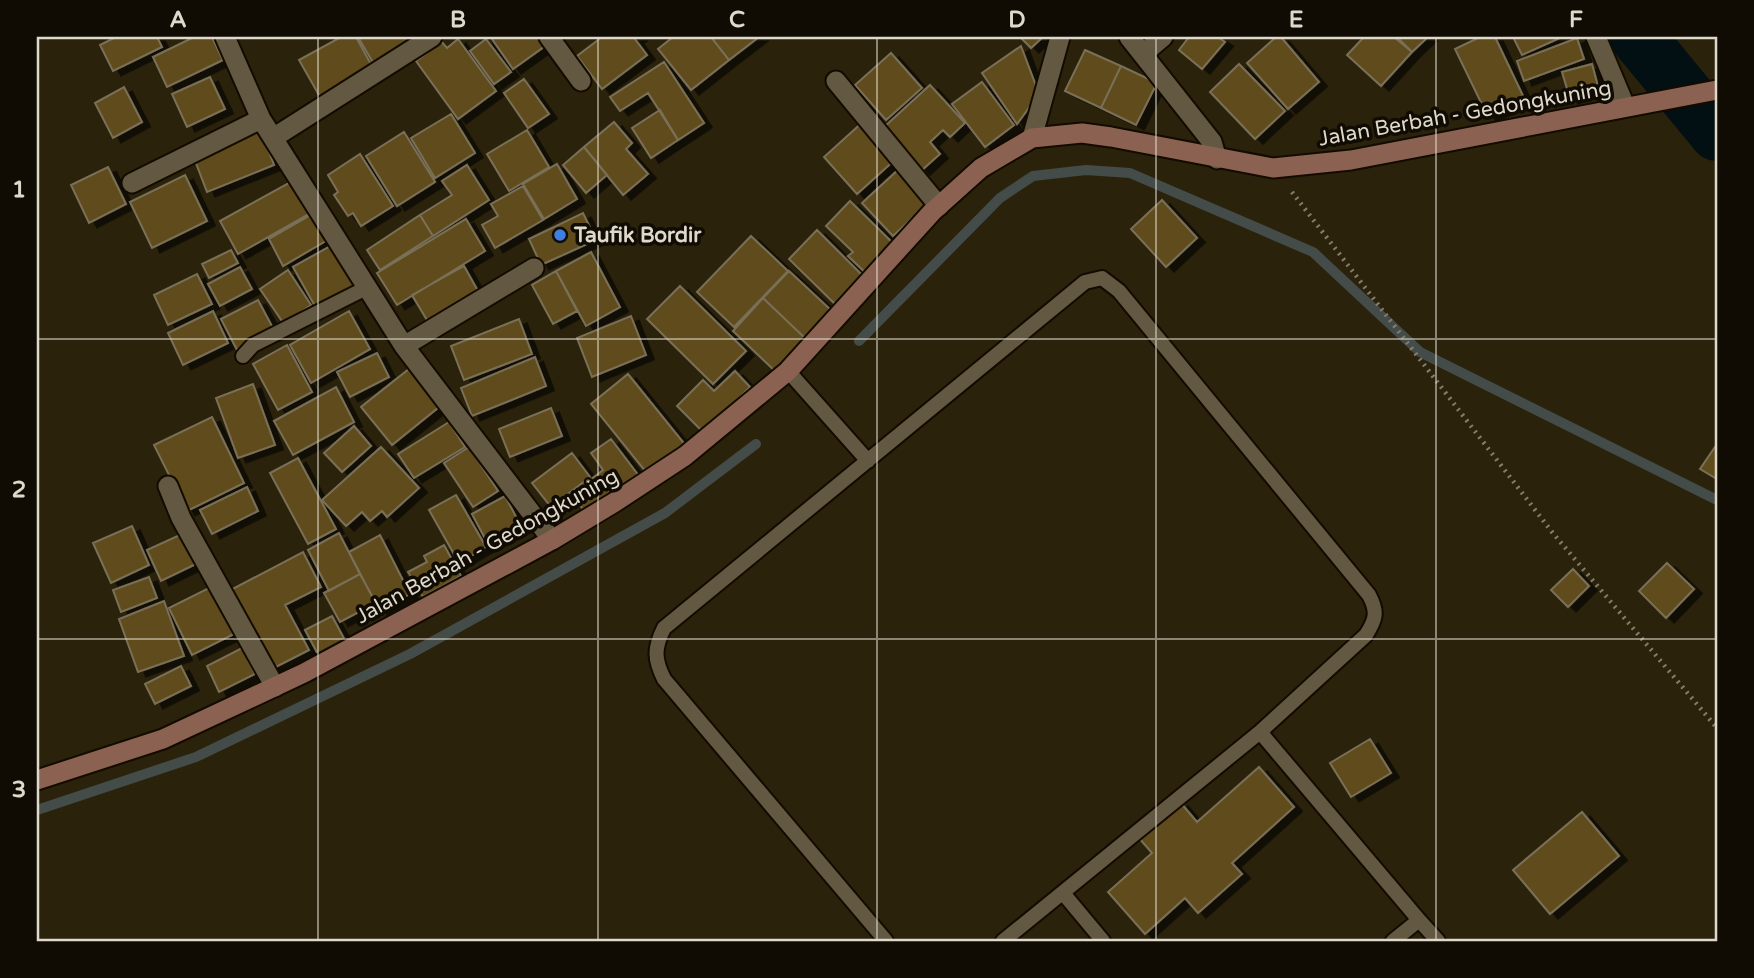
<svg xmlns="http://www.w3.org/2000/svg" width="1754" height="978" viewBox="0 0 1754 978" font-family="'Varela Round',sans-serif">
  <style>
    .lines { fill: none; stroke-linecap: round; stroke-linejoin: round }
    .stream { stroke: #444c4a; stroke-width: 10 }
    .river { stroke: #020f13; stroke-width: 56 }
    .building { fill: #5f4c1d; stroke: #7a7058; stroke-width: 2; filter: url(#shadow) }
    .service-casing { stroke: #130b00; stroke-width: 18 }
    .minor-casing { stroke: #130b00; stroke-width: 23 }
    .secondary-casing { stroke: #130b00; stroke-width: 23 }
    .path { stroke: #847d6b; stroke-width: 4.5; stroke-dasharray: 2 5; stroke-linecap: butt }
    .service { stroke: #635841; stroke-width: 14 }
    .minor { stroke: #635841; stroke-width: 19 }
    .secondary { stroke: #8b6252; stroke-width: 19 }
    .grid { fill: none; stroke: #ded9cb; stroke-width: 2; stroke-opacity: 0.55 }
    .shop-dot { fill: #3f7fe0; stroke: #100c04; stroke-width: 2.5 }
    .labels { text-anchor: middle; stroke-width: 7; stroke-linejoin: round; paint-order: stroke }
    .street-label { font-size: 21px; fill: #ded9cb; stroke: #100c04 }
    .poi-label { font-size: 21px; font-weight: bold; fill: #ded9cb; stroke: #100c04; text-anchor: start }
    .neatline { fill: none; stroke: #ded9cb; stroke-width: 2.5 }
    .grid-label { font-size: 23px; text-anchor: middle; font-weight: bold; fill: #ded9cb }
  </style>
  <defs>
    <filter id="shadow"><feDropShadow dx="8" dy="4.5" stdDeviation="0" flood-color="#0009"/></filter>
  </defs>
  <rect width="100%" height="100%" fill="#2b220c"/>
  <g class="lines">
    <path class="stream" d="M 859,341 L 1000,198 L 1033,176 L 1086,170 L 1130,173 L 1313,252 L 1420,352 L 1717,500
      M 37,810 L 196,757 L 410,654 L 665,513 L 756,444"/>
    <path class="river" d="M 1638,37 L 1717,133"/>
  </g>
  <path class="building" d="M 116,37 L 157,37 L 162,47 L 113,71 L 100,45 Z
    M 194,37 L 212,37 L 223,60 L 167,87 L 153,57 Z
    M 341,37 L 356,37 L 373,68 L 320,97 L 299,60 Z
    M 358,37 L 426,37 L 375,66 Z
    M 495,37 L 543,37 L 548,44 L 513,69 L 492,39 Z
    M 602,37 L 638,37 L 635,39 L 647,55 L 602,89 L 577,56 Z
    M 673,37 L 711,37 L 729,60 L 691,90 L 658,49 Z
    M 711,37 L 759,37 L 729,60 Z
    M 1020,37 L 1043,37 L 1031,48 Z
    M 1189,37 L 1218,37 L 1225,42 L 1202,69 L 1179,50 Z
    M 1276,37 L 1281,37 L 1319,82 L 1288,109 L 1247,63 Z
    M 1364,37 L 1394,37 L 1412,52 L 1381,86 L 1347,55 Z
    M 1397,37 L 1428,37 L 1412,52 Z
    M 1480,37 L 1495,37 L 1525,100 L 1488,117 L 1455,49 Z
    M 1513,37 L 1562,37 L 1522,55 Z
    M 1577,38 L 1584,59 L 1524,81 L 1517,61 Z
    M 458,39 L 496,91 L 458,119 L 416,61 L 442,42 L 447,48 Z
    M 486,39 L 511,72 L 494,84 L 470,51 Z
    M 1021,46 L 1039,94 L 1017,124 L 982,73 Z
    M 1085,50 L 1121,66 L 1101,108 L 1065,91 Z
    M 891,53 L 922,88 L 886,120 L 855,85 Z
    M 664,62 L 704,123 L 678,140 L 648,93 L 620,111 L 610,97 Z
    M 1239,64 L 1285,111 L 1255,139 L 1210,92 Z
    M 1592,64 L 1599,90 L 1570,99 L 1562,72 Z
    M 1121,66 L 1157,83 L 1136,125 L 1101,108 Z
    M 210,77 L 225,109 L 187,127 L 172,94 Z
    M 524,79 L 549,114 L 528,128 L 504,93 Z
    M 982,82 L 1014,125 L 985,147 L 952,104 Z
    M 930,85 L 965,123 L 950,137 L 943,130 L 930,142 L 940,154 L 922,170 L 883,128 Z
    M 124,87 L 142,122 L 113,138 L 95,103 Z
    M 660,110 L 678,140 L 651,158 L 632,128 Z
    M 451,114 L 475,153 L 435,178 L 411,138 Z
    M 865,120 L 898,157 L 857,194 L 824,157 Z
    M 614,122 L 632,143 L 626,149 L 648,174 L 623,195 L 584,147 Z
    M 261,130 L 274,165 L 207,192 L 194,158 Z
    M 527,130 L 549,167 L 509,191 L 487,154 Z
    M 404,132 L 435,182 L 397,206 L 366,156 Z
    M 584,147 L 607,175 L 586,193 L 563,165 Z
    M 360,154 L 393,206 L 361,226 L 353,213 L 348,216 L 334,195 L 338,192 L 328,175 Z
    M 557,164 L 577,199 L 544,219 L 523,184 Z
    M 467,165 L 489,200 L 433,236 L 420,215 L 452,195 L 442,181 Z
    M 108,167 L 126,204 L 89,223 L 71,185 Z
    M 899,169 L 930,202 L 893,236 L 862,203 Z
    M 185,175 L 207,221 L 152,248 L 130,202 Z
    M 296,179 L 314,211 L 238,254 L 220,221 Z
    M 523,186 L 543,220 L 495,248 L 482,225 L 498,216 L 491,204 Z
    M 1162,200 L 1197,238 L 1166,267 L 1131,229 Z
    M 850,201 L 898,248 L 870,277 L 848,256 L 853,252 L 826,226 Z
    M 316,212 L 331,238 L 283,266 L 269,239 Z
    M 583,213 L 596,240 L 541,265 L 529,239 Z
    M 420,215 L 433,236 L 380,270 L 367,250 Z
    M 466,219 L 485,251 L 397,305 L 377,273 Z
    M 817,230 L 867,280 L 839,308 L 789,259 Z
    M 751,236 L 788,271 L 734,327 L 697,292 Z
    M 334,244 L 357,285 L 316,308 L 293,267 Z
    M 231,250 L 238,263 L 209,278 L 202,264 Z
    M 591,252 L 620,307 L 586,326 L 556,271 Z
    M 464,266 L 482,298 L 431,327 L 412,295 Z
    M 240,267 L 252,289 L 220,306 L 208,284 Z
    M 288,270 L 311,305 L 284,324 L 260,289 Z
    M 556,271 L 577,311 L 553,324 L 532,285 Z
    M 789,271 L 833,312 L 807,340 L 763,298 Z
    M 197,274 L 212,304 L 168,325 L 154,295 Z
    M 680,286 L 746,351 L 713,384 L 647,319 Z
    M 763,298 L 807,340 L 777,373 L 733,331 Z
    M 258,300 L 274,330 L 237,350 L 221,319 Z
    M 213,311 L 228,343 L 183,365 L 168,333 Z
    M 349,311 L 370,349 L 311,383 L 290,345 Z
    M 631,316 L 646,355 L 592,377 L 577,338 Z
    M 519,319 L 532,354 L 464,380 L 451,346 Z
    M 287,345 L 312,392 L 278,410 L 253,364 Z
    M 377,353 L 389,377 L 350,397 L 337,372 Z
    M 535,357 L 546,386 L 472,416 L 461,388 Z
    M 414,365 L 444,403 L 392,445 L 361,407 Z
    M 735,371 L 750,387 L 704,433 L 677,406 L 703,380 L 714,391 Z
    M 628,374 L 687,447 L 650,477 L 591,404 Z
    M 253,384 L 275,445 L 238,458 L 216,398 Z
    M 336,387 L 354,422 L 293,455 L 274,421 Z
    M 551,408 L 562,436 L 510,457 L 499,429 Z
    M 212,417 L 244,483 L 187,511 L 154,445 Z
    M 449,422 L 465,447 L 414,478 L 398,454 Z
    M 354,426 L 371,446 L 342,472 L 324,453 Z
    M 611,439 L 639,476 L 587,515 L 572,494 L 603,470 L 591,453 Z
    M 1717,444 L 1717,479 L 1700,469 Z
    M 381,447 L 419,488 L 387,517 L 382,511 L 370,521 L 362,512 L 346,526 L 322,500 Z
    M 469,447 L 498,491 L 473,507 L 444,463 Z
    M 572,453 L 590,477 L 551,507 L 532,483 Z
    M 298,458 L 336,529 L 308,544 L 270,473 Z
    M 247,487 L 258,511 L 212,534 L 200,510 Z
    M 456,495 L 486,547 L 459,563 L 429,510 Z
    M 505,496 L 522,528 L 489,546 L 472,514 Z
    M 132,526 L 149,565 L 111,583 L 93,543 Z
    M 184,533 L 198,563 L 161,581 L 147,550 Z
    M 339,533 L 360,574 L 329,591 L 308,550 Z
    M 380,535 L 410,594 L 379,610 L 349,552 Z
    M 444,545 L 461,576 L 423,597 L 408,572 L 427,562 L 424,556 Z
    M 303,552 L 321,587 L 285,605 L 309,650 L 268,671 L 227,592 Z
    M 1667,563 L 1694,589 L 1666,618 L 1639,591 Z
    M 1573,569 L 1589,586 L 1568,607 L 1551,590 Z
    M 360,574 L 376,603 L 340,622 L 324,593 Z
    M 149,577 L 157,598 L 121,612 L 113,590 Z
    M 217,584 L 240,631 L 192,655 L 169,608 Z
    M 164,601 L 184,656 L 138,672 L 119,619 Z
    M 332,616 L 347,644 L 320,658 L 305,630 Z
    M 242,648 L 255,674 L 219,692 L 207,666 Z
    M 181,666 L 191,686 L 155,704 L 145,684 Z
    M 1370,739 L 1391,773 L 1351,797 L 1330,763 Z
    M 1259,767 L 1294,807 L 1232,863 L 1242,874 L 1198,913 L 1185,898 L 1145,934 L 1108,892 L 1152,853 L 1139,838 L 1180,802 L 1197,822 Z
    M 1582,812 L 1619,856 L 1550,914 L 1513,870 Z"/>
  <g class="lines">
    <g class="service-casing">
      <path id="service" d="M 243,356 L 253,345 L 368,287
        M 788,371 L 868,461
        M 1260,732 L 1419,920 L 1393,941
        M 1063,893 L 1103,941
        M 1419,920 L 1438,941
        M 886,941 L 664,679 C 654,659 654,648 664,628 L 1085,282 L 1102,278 L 1119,291 L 1369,595 C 1378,612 1376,619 1366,635 L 1260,732 L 1003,941"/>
    </g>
    <g class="minor-casing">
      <path id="minor" d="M 225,37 L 261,119 L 404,346 L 552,540
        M 549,37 L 581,81
        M 1129,37 L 1212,142 L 1217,159
        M 1596,37 L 1625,106
        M 1144,53 L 1163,37
        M 836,81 L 939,206
        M 273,138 L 432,37
        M 1032,138 L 1060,37
        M 132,183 L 261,119
        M 404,346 L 534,268
        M 168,486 L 181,518 L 275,687"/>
    </g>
    <g class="secondary-casing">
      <path id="secondary" d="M 37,780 L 163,739 L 304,673 L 552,540 L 615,502 L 685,456 L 788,371 L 932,212 L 981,168 L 1032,138 L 1082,133 L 1111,137 L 1273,168 L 1351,160 L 1717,90"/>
    </g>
    <path class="path" d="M 1292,192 L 1552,532 L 1717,728"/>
    <use href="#service" class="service"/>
    <use href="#minor" class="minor"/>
    <use href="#secondary" class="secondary"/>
  </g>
  <path class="grid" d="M 318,37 L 318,941M 598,37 L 598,941M 877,37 L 877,941M 1156,37 L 1156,941M 1436,37 L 1436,941M 37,339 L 1717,339M 37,639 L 1717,639"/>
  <circle class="shop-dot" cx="560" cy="235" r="7"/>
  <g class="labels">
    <g class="street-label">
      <text transform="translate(1465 113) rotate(-10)" y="7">Jalan Berbah - Gedongkuning</text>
      <text transform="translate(487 546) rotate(-29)" y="7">Jalan Berbah - Gedongkuning</text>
    </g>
    <g class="poi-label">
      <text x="574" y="242">Taufik Bordir</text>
    </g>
  </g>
  <rect width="1754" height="978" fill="none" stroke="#100c04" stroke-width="77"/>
  <rect x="38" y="38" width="1678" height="902" class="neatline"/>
  <g class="grid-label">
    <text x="178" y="27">A</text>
    <text x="458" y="27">B</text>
    <text x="737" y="27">C</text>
    <text x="1017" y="27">D</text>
    <text x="1296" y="27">E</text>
    <text x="1576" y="27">F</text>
    <text x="19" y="197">1</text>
    <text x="19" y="497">2</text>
    <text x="19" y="797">3</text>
  </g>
</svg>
